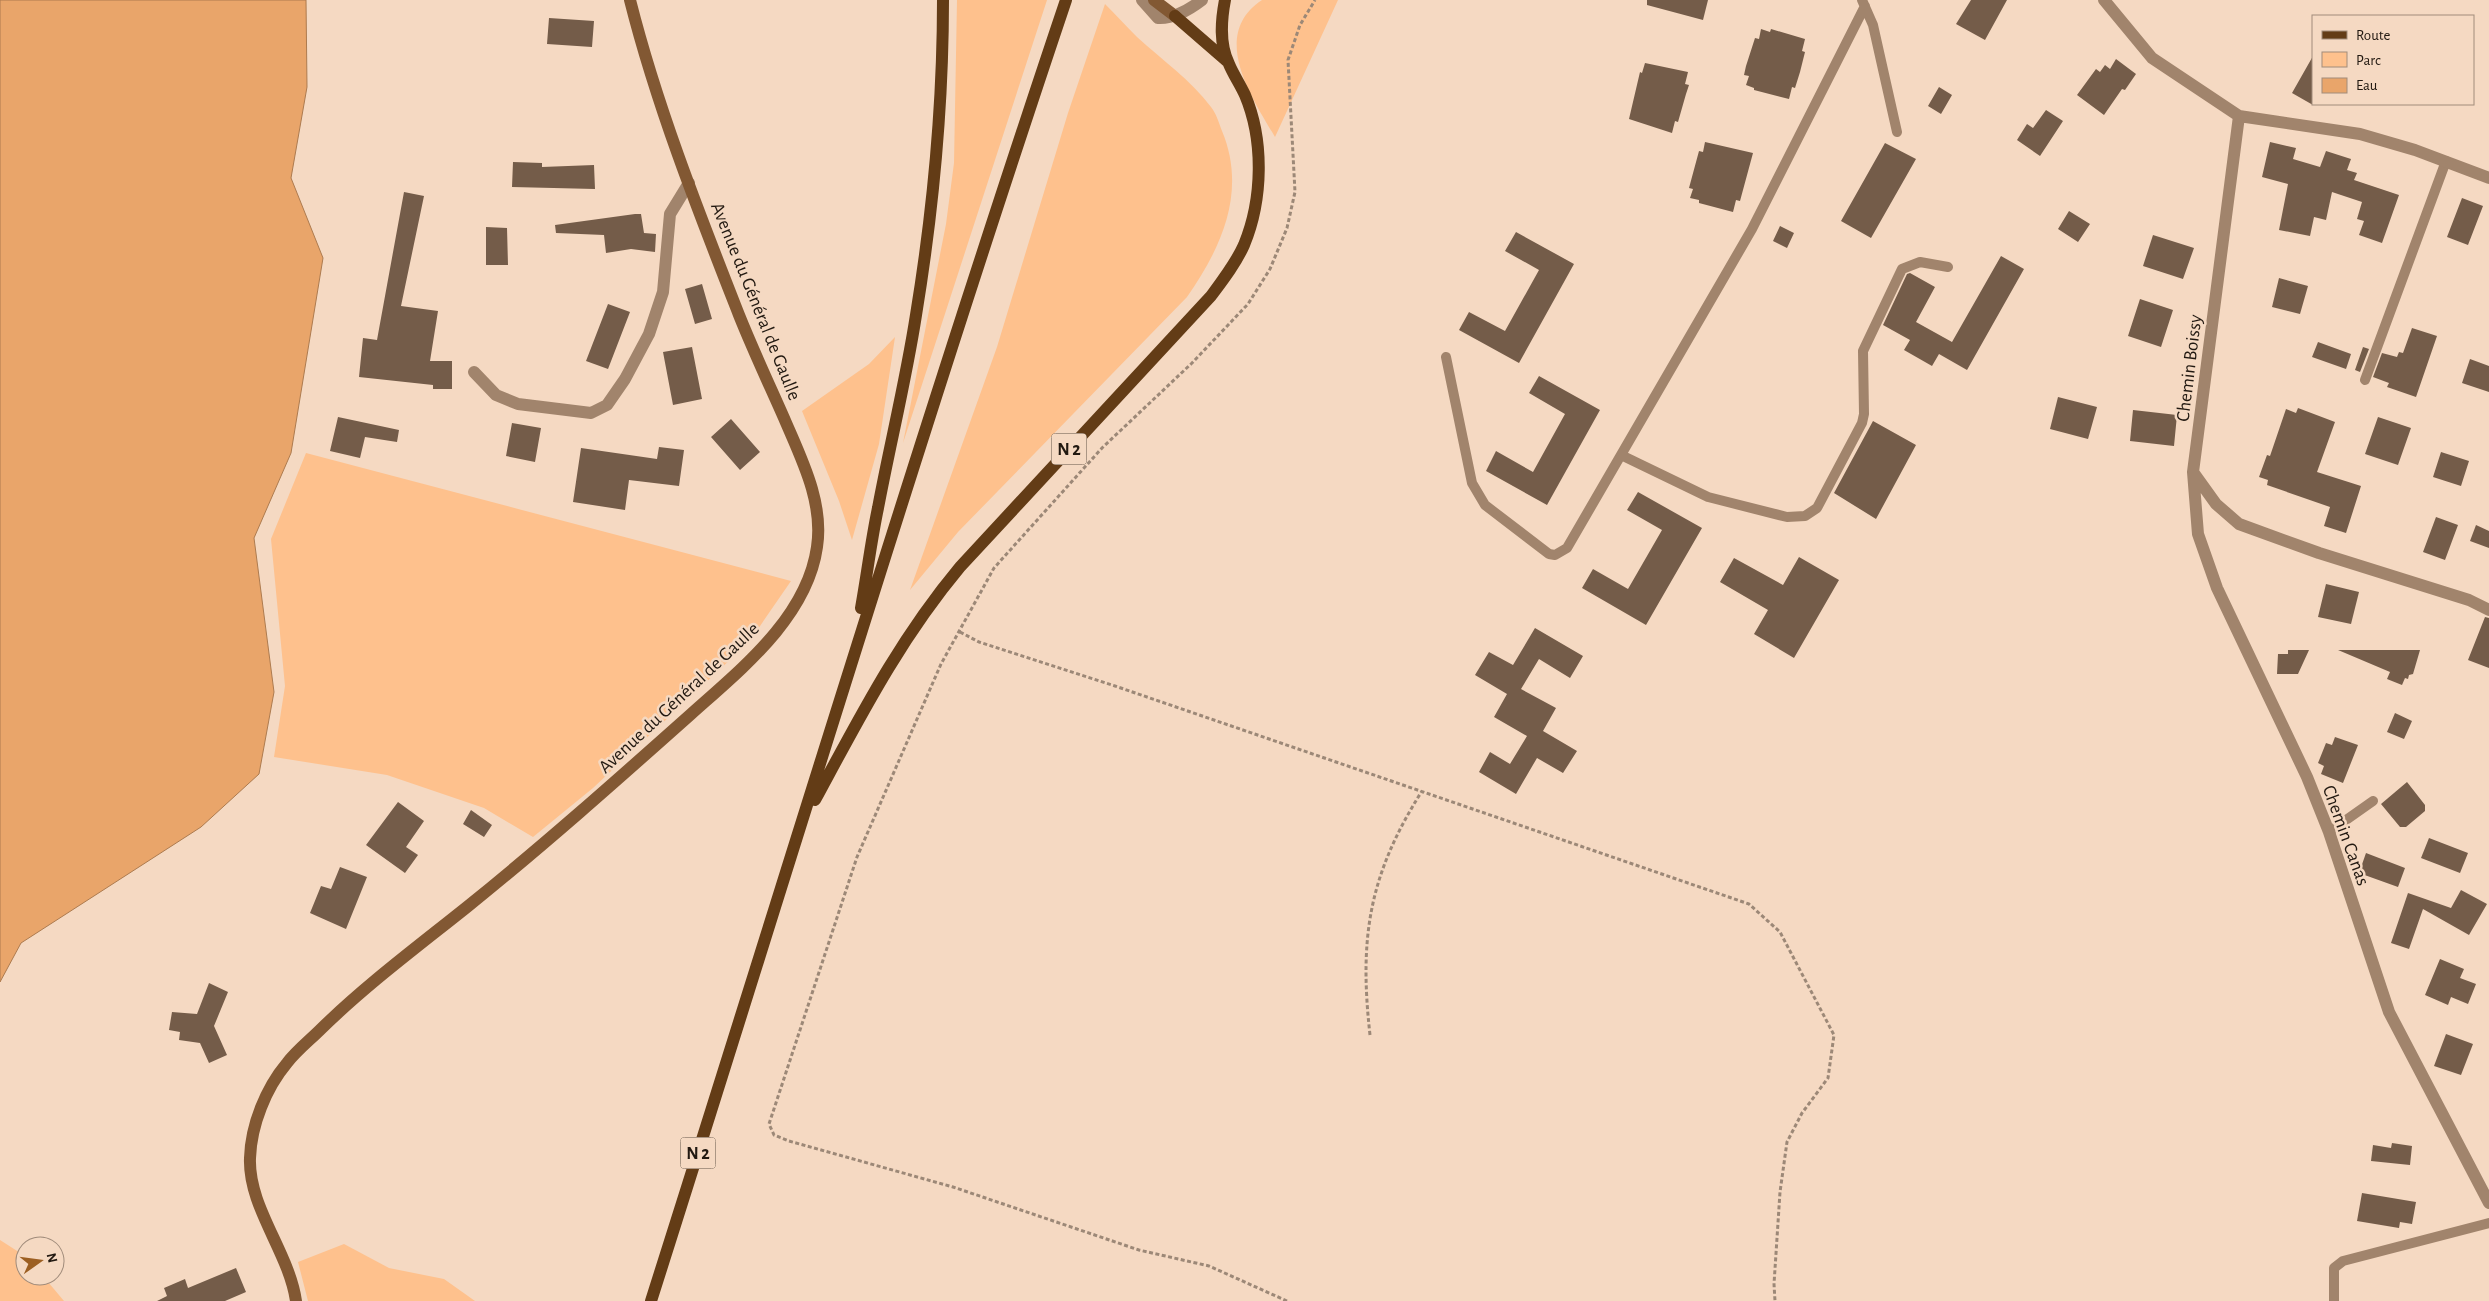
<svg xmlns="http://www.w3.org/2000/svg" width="2489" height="1301" viewBox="0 0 2489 1301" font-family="'Alegreya Sans',sans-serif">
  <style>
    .green { fill: #fec18d }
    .water { fill: #e9a56a; stroke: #ad7b4f }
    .building { fill: #745c49 }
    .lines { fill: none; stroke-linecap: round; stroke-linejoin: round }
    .path { stroke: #9c8877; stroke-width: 3; stroke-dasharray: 4 2.5; stroke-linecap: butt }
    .service { stroke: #a1846c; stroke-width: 10 }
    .minor { stroke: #a1846c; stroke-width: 12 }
    .secondary { stroke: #825833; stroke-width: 12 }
    .primary { stroke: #633c16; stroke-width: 12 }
    .labels { text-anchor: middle; stroke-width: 5; stroke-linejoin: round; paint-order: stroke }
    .shield { fill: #f5d9c2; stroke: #615346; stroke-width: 1 }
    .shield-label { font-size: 18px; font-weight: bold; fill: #221911 }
    .street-label { font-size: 19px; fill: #221911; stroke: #f5d9c2 }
  </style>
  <rect width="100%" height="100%" fill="#f5d9c2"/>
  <path class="green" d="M 957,0 L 1047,0 L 903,443 L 946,224 L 954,163 Z
    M 1262,0 L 1338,0 L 1275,137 C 1252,98 1209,35 1262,0 Z
    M 1105,4 C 1116,15 1126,26 1137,37 C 1162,60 1191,80 1211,107 C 1216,113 1219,123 1222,131 C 1247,191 1222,247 1187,297 L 958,532 L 910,590 L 997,347 L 1068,113 Z
    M 895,337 L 879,444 L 852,540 L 839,501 L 802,411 L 869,364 Z
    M 306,453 L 791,581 L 749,642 L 593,788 L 533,837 L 484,808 L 387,775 L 274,757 L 285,686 L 271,539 Z
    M 0,1240 L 25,1256 L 25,1276 L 43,1276 L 64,1301 L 0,1301 Z
    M 344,1244 L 389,1268 L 444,1279 L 475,1301 L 308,1301 L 298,1262 Z"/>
  <path class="water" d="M 0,0 L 306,0 L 307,87 L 291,178 L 323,258 L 291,453 L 254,538 L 274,692 L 259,774 L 201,827 L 21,943 L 0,982 Z"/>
  <path class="building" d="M 1647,0 L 1708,0 L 1703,20 L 1647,5 Z
    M 1971,0 L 2007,0 L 1985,40 L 1956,24 Z
    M 549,18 L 594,21 L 592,47 L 547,44 Z
    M 1761,29 L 1770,32 L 1771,29 L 1805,39 L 1802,51 L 1805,52 L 1800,72 L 1795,88 L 1792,87 L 1789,99 L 1754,90 L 1754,88 L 1746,85 L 1749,76 L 1744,75 L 1746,66 L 1755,38 L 1759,39 Z
    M 2313,56 L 2313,105 L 2292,93 Z
    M 2116,59 L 2136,74 L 2125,90 L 2122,89 L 2104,115 L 2077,95 L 2096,69 L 2100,72 L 2105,65 L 2110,69 Z
    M 1645,63 L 1688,72 L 1685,84 L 1689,85 L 1686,94 L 1678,122 L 1675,121 L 1672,133 L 1629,119 L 1640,72 L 1642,73 Z
    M 1939,87 L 1952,95 L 1941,114 L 1928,106 Z
    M 2046,110 L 2063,121 L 2040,156 L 2017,140 L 2027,124 L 2033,128 Z
    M 1705,142 L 1753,153 L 1740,201 L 1736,200 L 1733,212 L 1699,203 L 1699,200 L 1690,198 L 1693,189 L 1689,188 L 1699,151 L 1703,152 Z
    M 2270,142 L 2296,148 L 2293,159 L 2320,167 L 2326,151 L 2351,159 L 2347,170 L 2357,173 L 2354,180 L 2399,195 L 2382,243 L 2359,235 L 2364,221 L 2357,219 L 2362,202 L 2332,192 L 2326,220 L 2314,217 L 2310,236 L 2279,230 L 2288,184 L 2262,177 Z
    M 1885,143 L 1916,159 L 1871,238 L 1841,221 Z
    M 513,162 L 542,163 L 542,167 L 594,165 L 595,189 L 512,187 Z
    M 404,192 L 424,196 L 401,306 L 438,311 L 430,361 L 452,361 L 452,389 L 433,389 L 433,385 L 359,377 L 363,338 L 377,340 Z
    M 2462,198 L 2483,206 L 2468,245 L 2447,237 Z
    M 2069,211 L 2090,224 L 2078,242 L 2058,229 Z
    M 635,214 L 641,214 L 644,233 L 656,234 L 655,252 L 631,249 L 606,253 L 604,235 L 556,233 L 555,225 Z
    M 1780,226 L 1794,233 L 1787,248 L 1773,241 Z
    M 486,227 L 507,228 L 508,265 L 486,265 Z
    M 1516,232 L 1574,264 L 1519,363 L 1459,330 L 1469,312 L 1505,331 L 1539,270 L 1505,251 Z
    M 2153,235 L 2194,248 L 2183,279 L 2143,266 Z
    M 2001,256 L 2024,269 L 1967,370 L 1939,354 L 1932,366 L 1904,350 L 1910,340 L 1883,325 L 1907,274 L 1910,273 L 1935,287 L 1916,322 L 1952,342 Z
    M 2279,278 L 2308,286 L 2300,314 L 2272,307 Z
    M 702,284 L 712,319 L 695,324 L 685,289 Z
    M 2140,299 L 2173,310 L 2161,347 L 2128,336 Z
    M 608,304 L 630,312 L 608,369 L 586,361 Z
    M 2412,328 L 2437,336 L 2416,397 L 2387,387 L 2389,383 L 2373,377 L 2382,353 L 2397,357 L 2399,352 L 2403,353 Z
    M 2318,342 L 2351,354 L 2346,369 L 2312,357 Z
    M 692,347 L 702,399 L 673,405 L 663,352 Z
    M 2363,347 L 2369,349 L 2360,372 L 2355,370 Z
    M 2470,359 L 2489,366 L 2489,392 L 2462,383 Z
    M 1539,376 L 1600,410 L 1547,505 L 1486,471 L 1496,451 L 1533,472 L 1565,414 L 1529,393 Z
    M 2058,397 L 2097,407 L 2088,439 L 2050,429 Z
    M 2298,408 L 2335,422 L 2317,472 L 2361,486 L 2346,533 L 2324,526 L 2330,507 L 2267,485 L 2268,480 L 2259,477 L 2267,455 L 2270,456 L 2286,409 L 2296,413 Z
    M 2133,410 L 2177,415 L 2174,446 L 2130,441 Z
    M 338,417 L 399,430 L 397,442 L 365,437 L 360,458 L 330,451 Z
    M 2378,417 L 2411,428 L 2398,465 L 2365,454 Z
    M 731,419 L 760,452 L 740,470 L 711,437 Z
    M 1873,421 L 1916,445 L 1876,519 L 1834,493 Z
    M 512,423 L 541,428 L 535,462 L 506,456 Z
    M 659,447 L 684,450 L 679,486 L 629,480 L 625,510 L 573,502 L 581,448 L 657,459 Z
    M 2441,452 L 2469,461 L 2461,486 L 2433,477 Z
    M 1638,492 L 1702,528 L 1646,625 L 1582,588 L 1593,569 L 1628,589 L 1662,530 L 1627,510 Z
    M 2436,517 L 2458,525 L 2445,560 L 2423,552 Z
    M 2476,525 L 2489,531 L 2489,548 L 2470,541 Z
    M 1799,557 L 1839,580 L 1794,658 L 1754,634 L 1768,610 L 1720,582 L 1734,558 L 1783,585 Z
    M 2326,584 L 2359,592 L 2351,624 L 2318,617 Z
    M 2485,617 L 2489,618 L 2489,668 L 2468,660 Z
    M 1535,628 L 1583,656 L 1570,678 L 1539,659 L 1521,689 L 1556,708 L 1543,731 L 1577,751 L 1563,773 L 1537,758 L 1516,794 L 1479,772 L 1490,752 L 1510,764 L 1527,736 L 1494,717 L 1507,694 L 1475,675 L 1489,652 L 1513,665 Z
    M 2288,650 L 2309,650 L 2298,674 L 2277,674 L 2278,654 L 2288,654 Z
    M 2338,650 L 2420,650 L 2413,674 L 2409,675 L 2408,679 L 2405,678 L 2402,685 L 2387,679 L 2390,672 Z
    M 2395,713 L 2412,721 L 2404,739 L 2387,732 Z
    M 2335,737 L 2358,745 L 2343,783 L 2321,774 L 2324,766 L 2318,763 L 2326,743 L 2332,745 Z
    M 2407,782 L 2425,805 L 2425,811 L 2406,827 L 2400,827 L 2381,804 Z
    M 398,802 L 424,821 L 406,847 L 418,855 L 405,873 L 366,845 Z
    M 471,810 L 492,825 L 484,837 L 463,824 Z
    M 2429,838 L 2468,853 L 2460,873 L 2421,858 Z
    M 2366,853 L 2405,868 L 2398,887 L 2359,873 Z
    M 340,867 L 367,877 L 346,929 L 310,913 L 321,886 L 331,889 Z
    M 2461,890 L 2487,904 L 2469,935 L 2423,909 L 2409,949 L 2391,943 L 2408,893 L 2451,908 Z
    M 2440,959 L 2464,969 L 2460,978 L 2476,984 L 2468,1004 L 2451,997 L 2448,1005 L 2425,995 Z
    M 209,983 L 228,992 L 214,1026 L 227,1055 L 209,1063 L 200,1043 L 179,1040 L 180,1032 L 169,1030 L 172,1012 L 197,1014 Z
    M 2446,1034 L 2473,1044 L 2461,1075 L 2434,1066 Z
    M 2392,1143 L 2412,1146 L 2410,1165 L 2371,1161 L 2373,1145 L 2391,1148 Z
    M 2362,1193 L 2416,1202 L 2412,1224 L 2400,1222 L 2399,1228 L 2357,1221 Z
    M 236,1268 L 246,1292 L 225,1301 L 157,1301 L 167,1296 L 164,1288 L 185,1279 L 188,1288 Z"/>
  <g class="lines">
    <path class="path" d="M 960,632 L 979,642 L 1115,686 L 1749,904 L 1780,932 L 1834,1035 L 1828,1078 L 1802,1113 L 1787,1142 L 1780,1192 L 1774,1284 L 1775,1301
      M 1370,1035 C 1359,937 1369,875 1422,791
      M 1287,1301 L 1209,1266 L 1139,1250 L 953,1187 L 789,1141 L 774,1135 L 769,1124 L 857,857 L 941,664 L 994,568 L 1102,448 L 1192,363 L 1248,304 L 1270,269 L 1287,228 L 1295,192 L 1288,60 L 1300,25 L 1315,0"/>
    <path class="service" d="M 1862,0 L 1873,25 L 1897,132
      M 1446,357 L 1472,483 L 1485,505 L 1549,554 L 1555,555 L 1567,548 L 1752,229 L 1865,6
      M 2365,380 L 2446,161
      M 1621,455 L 1708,497 L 1787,517 L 1805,516 L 1817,508 L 1862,423 L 1864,414 L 1863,351 L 1902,269 L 1920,262 L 1948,267
      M 2329,832 L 2373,801
      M 2334,1301 L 2334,1268 L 2343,1261 L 2489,1223"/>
    <path class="minor" d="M 1142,0 L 1158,18 C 1174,19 1189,10 1202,0
      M 2104,0 L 2152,58 L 2239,116 L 2360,134 L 2415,150 L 2489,178
      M 2239,116 L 2193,472 L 2216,504 L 2239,524 L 2319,553 L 2469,600 L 2489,610
      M 474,372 L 496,395 L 518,404 L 591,413 L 607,405 L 625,379 L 649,334 L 663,292 L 670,214 L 689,183
      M 2193,472 L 2198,534 L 2217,588 L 2307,777 L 2329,832 L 2389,1012 L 2489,1203"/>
    <path class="secondary" d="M 1154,0 L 1175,16
      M 296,1301 C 289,1252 248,1207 250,1158 C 251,1125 266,1088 287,1063 C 296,1051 310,1040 321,1029 C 366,985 417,947 467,907 C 544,845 617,780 690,715 C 740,670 807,618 817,547 C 824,502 801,458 784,418 C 769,384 753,350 739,315 C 699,213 657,107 630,0"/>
    <path class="primary" d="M 1175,16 L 1228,62
      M 861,608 C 867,575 871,541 878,508 C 890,444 906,380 916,315 C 933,211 943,106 943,0
      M 815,800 C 860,717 899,640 960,567 L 1211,296 C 1223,280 1236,263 1244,245 C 1263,199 1264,140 1245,95 C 1240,84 1233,74 1229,64 C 1219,44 1221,21 1225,0
      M 651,1301 C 789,867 921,431 1066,0"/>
  </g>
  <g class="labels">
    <g class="shield">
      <rect x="1051.5" y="433.5" width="35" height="31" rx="4"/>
      <rect x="680.5" y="1137.5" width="35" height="31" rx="4"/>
    </g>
    <g class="shield-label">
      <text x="1069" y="455">N 2</text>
      <text x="698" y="1159">N 2</text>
    </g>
    <g class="street-label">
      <text transform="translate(757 301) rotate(68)" y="7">Avenue du Général de Gaulle</text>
      <text transform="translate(2188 368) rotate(-83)" y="7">Chemin Boissy</text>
      <text transform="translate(678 697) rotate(-43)" y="7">Avenue du Général de Gaulle</text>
      <text transform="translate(2347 835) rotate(70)" y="7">Chemin Canas</text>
    </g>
  </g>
  <rect x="2312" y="15" width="162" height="90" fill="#f5d9c2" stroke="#a18c7b"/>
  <rect x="2322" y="31" width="25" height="8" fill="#633c16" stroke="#a18c7b"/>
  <text x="2356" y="40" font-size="15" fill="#221911">Route</text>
  <rect x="2322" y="52" width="25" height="15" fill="#fec18d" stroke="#a18c7b"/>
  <text x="2356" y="65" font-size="15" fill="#221911">Parc</text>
  <rect x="2322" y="78" width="25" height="15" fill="#e9a56a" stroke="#a18c7b"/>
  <text x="2356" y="90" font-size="15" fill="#221911">Eau</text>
  <g transform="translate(40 1261) rotate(76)"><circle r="24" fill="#f5d9c2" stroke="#a18c7b"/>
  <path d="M0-4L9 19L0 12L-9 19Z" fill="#9c5f22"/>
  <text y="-8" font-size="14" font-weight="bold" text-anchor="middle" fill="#221911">N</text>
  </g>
</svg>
